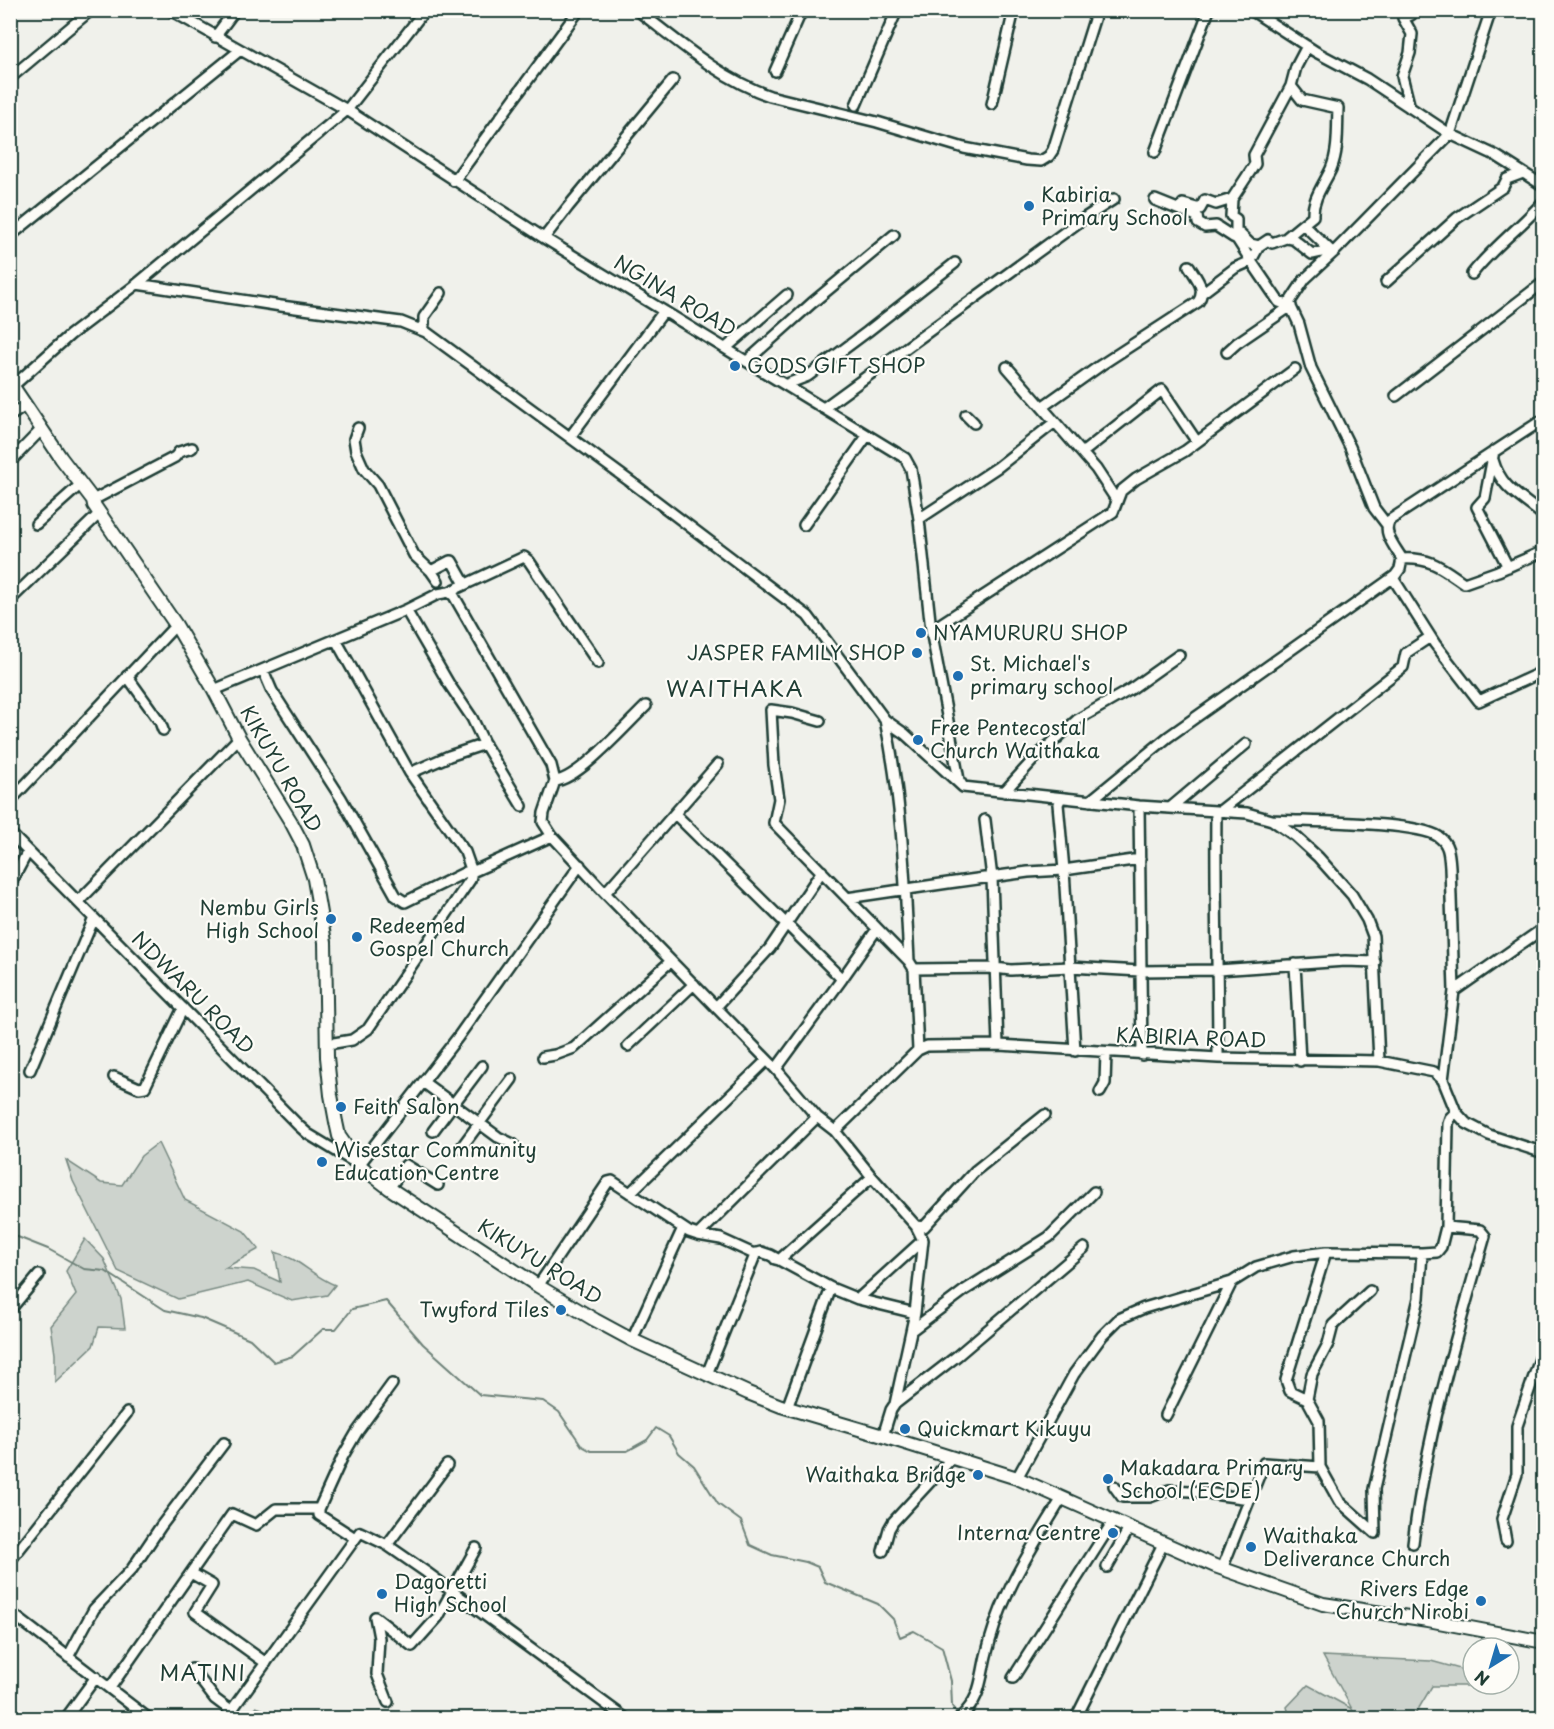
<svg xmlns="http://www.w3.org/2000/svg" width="1554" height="1729" viewBox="0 0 1554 1729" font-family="'Playpen Sans',sans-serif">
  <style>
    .green { fill: #cdd3cd; stroke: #768880; stroke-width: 1.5 }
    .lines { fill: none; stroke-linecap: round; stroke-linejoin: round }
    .stream { stroke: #6c8077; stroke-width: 2 }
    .minor-casing { stroke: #1f3d34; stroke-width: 14 }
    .major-casing { stroke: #1f3d34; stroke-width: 16 }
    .minor { stroke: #fdfcf7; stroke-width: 9 }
    .major { stroke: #fdfcf7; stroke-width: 12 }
    .poi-dot { fill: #1f6fb2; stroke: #fdfcf7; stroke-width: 2 }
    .labels { text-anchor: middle; stroke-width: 4.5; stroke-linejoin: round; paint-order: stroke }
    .poi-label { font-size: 20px; fill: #1f3d34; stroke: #fdfcf7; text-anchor: start }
    .street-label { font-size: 20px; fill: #1f3d34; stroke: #fdfcf7 }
    .neighbourhood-label { font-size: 21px; letter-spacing: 1.5px; fill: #1f3d34; stroke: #fdfcf7 }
    .quarter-label { font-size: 22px; letter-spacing: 1.5px; fill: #1f3d34; stroke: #fdfcf7 }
  </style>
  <rect width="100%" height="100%" fill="#f0f1eb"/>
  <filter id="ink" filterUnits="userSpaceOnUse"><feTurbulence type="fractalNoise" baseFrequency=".0167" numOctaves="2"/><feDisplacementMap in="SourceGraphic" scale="12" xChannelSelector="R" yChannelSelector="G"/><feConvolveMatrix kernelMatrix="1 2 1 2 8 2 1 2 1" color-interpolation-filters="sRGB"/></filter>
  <g filter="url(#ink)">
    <path class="green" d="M 158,1143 L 185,1200 L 244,1231 L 259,1249 L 225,1268 L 254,1270 L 280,1282 L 275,1252 C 301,1259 310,1275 335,1285 L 327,1295 L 292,1301 L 248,1282 L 178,1299 L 118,1271 L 73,1181 L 66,1160 L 101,1183 L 122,1185 L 141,1156 Z
      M 85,1239 L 104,1259 L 121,1299 L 125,1328 L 99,1327 L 93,1346 L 55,1382 L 55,1354 L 51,1326 L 76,1295 L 66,1271 Z
      M 1323,1656 L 1431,1661 L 1471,1672 L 1470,1686 L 1432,1686 L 1413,1718 L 1290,1718 L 1287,1707 L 1308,1685 L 1352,1709 Z
      M 256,1707 L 288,1718 L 244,1718 Z"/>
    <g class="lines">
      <path class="stream" d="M 10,1234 L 48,1249 L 84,1269 L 105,1271 L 165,1310 L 201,1318 L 250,1339 L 274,1362 L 293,1356 L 323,1329 L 336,1329 L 352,1309 L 386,1301 L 423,1344 L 480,1395 L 543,1401 L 559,1412 L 582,1446 L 591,1451 L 627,1451 L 647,1440 L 656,1428 L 669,1436 L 679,1453 L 694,1466 L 718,1504 L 741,1521 L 750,1545 L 772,1555 L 806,1562 L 818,1567 L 825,1582 L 878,1604 L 893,1619 L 900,1637 L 914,1631 L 942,1647 L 951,1681 L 952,1706 L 958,1716"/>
      <g class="minor-casing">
        <path id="minor" d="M 170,10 L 347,110 L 544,238 L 905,458 L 911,469 L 919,519 L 931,630 L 959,780 L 962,785
          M 637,10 C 679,42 719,78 770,96 L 877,122 L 964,148 L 1027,160 L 1041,161 L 1049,156 L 1053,150 L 1097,10
          M 1251,10 L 1316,52 L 1367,79 L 1450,134 L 1495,155 L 1544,186
          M 215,37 L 235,10
          M 1307,46 L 1296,67 L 1291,86 L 1302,100 L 1338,108 C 1337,128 1339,150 1331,169 C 1324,184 1312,199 1313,216 L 1303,224 L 1333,253
          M 775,71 L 802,10
          M 10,78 L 91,10
          M 992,104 L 1014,10
          M 856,105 L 897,10
          M 1410,108 L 1402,76 L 1410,53 L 1412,34 L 1403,18 L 1411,15 L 1412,10
          M 1155,152 L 1209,10
          M 454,181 L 579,10
          M 1232,199 L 1231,216 L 1236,219 L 1236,234 L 1233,237 L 1237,239 L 1251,261
          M 1155,200 L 1180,210 L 1183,204 L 1200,209 L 1205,200 L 1216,204 L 1232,199 L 1255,164 L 1254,155 L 1291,86
          M 1180,210 L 1197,216 L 1198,223 L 1205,227 L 1216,226 L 1233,237 L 1240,234 L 1250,244 L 1259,246
          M 10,236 L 239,51
          M 544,238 L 568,207 L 673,80
          M 1286,238 L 1293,239 L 1312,254 L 1330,250
          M 1251,261 L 1259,246 L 1268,240 L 1272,243 L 1286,238 L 1303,224
          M 1472,274 C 1493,247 1521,227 1544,201
          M 1386,282 L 1457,218 L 1503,187 L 1507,179 L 1523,173
          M 137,284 L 281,306 L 401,322 L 426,332 L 635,485 L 808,616 L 885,720 L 905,734 L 963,787 L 1139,806 L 1247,813 L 1272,820 L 1295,836 L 1318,857 L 1352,895 L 1367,920 L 1373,936 L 1379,1061
          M 1202,293 L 1235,268 L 1251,261 L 1279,302 L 1291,306
          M 420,329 L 424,324 L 424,317 L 441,293
          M 726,348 L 787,295
          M 1227,352 L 1237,343 L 1291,306
          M 747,361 L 812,303 L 894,235
          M 1007,367 L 1096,469 L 1117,501
          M 787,384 L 808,376 L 867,332 L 955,263
          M 13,386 L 70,335 L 137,284 L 347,110 L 425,10
          M 1396,396 L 1544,282
          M 825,407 L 1083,219 L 1114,199
          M 1042,407 L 1101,365 L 1198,302 C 1207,289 1196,278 1189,266
          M 966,415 L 974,423
          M 10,416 L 25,406
          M 358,428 L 354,439 L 356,451 L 364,469 L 378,485 L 414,555 L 431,571 L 438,581
          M 570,437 L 664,311
          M 1494,451 L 1485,498 L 1477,507 L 1508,567
          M 1082,453 L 1162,390 L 1197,442
          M 1493,460 C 1501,489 1522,497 1544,516
          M 10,462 L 38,433 L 43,431
          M 93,500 L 175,457 L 179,452 L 192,448
          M 919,519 L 998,467 L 1055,422
          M 36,524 L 81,484
          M 804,525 L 867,436
          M 1387,525 L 1374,508 L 1350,447 L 1311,368 L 1299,324 L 1289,303 L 1305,279 L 1334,252 L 1450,134 L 1491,10
          M 1402,559 C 1430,557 1442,568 1464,583 L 1498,571 L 1544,551
          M 431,571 L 450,561 L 452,561 L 465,584
          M 1393,578 L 1435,644 L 1479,701 L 1544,671
          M 449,592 L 524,557 L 529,561 L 598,663
          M 10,600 L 100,513
          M 406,610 L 449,684 L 472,718 L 484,743 L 522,806
          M 931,630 L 1113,512 L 1121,491 L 1136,479 L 1185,451 L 1295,369
          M 336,640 L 410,773 L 465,852 L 472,872
          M 263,670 L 272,691 L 341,798 L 396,896 L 405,902 L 472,869
          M 127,676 L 160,722 L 163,730
          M 214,690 L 406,610 L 438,594 L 449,592 L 454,596 L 551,765 L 555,781 L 544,813 L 543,822 L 552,836 L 605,893 L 776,1069 L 817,1117 L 835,1131 L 872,1177 L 916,1226 L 923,1240 L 915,1313 L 895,1404 L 891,1410 L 883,1436
          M 885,720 C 902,799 905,880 909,961 L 914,969 L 918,1050
          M 820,721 L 792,713 L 771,710 L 774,765 L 779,799 L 774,823 L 909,961
          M 410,773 L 449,756 L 485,744
          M 555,781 C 578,780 628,723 646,706
          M 1004,792 L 1034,759 L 1077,720 L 1131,689 L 1179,655
          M 1061,798 L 1058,804 L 1064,870 L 1075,1051
          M 10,801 L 176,625
          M 1090,801 L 1168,737 L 1395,576 L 1400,569 L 1402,559 C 1396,548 1381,532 1390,520 L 1544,419
          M 1139,806 L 1142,1055
          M 1170,808 L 1246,744
          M 1216,811 C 1215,893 1218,976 1218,1058
          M 1220,811 L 1403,667 L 1406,653 L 1430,637
          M 675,814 L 842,979 L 776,1069
          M 985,820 L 992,878 L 998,1045
          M 1272,820 C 1305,822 1417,821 1439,837 C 1449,844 1449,855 1450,867 L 1454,991
          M 10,833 L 299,1126 L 308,1134 L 359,1165 L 458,1037 L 580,865
          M 10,885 L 28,851
          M 605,893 L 718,764
          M 847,898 L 948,883 L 1028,872 L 1064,870 L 1140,859
          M 78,902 L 239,738
          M 1295,964 L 1300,1061
          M 914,969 L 995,968 L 1011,970 L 1070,967 L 1140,971 L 1218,970 L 1345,961 L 1375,962
          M 842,979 L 877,929
          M 716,1007 L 770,948 L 822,871
          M 328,1044 L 352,1040 L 368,1029 L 470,880 L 472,872 L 552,836
          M 628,1046 L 694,984
          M 543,1057 L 555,1055 L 574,1048 L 671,961
          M 30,1070 L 94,918
          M 114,1077 L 139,1088 L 145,1087 L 183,1008
          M 1443,1080 L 1454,991 L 1541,930
          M 423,1082 L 498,1137 L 513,1144
          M 1100,1092 L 1105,1083 L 1106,1053
          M 433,1131 L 482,1066
          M 835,1131 L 918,1050 L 927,1046 L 998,1045 L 1218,1058 L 1379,1061 L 1434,1072 L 1443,1080 L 1456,1112 L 1466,1123 L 1489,1135 L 1544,1153
          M 461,1148 L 512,1079
          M 389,1188 L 406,1165 L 438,1185
          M 630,1193 L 766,1061
          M 916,1226 L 924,1227 L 975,1171 L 1045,1115
          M 698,1235 L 817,1117
          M 775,1259 L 779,1260 L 872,1177
          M 538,1286 L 608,1182 L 612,1181 L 689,1232 L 698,1235 L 721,1239 L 754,1254 L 761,1252 L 770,1255 L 831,1288 L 858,1299 L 915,1313
          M 858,1299 L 923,1240
          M 10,1310 L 39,1275
          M 912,1330 L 965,1290 L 1049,1237 L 1094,1192
          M 632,1340 L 683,1228
          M 707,1374 L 756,1253
          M 1307,1399 L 1312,1374 L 1328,1344 L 1333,1325 L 1370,1291
          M 895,1404 L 957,1356 L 1084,1248
          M 787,1408 L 831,1288
          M 1166,1415 L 1232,1282
          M 1320,1467 L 1319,1421 L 1307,1399 L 1290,1391 L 1286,1380 L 1326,1252
          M 1017,1478 L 1074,1374 L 1102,1336 L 1119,1319 L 1144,1308 L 1232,1282 L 1256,1267 L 1294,1256 L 1326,1252 L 1422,1253 L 1437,1252 L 1441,1247 L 1446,1227 L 1448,1124 L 1450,1118 L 1456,1112
          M 1114,1486 L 1122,1497 L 1150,1497 L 1169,1490 L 1191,1491 L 1250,1499
          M 1375,1533 L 1374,1489 L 1419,1298 L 1422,1253
          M 355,1538 L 319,1515 L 319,1509 L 343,1456 L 357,1432 L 392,1384
          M 1506,1541 L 1502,1519 L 1517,1474 L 1517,1426 L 1544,1347
          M 1413,1543 C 1426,1438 1456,1337 1485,1236 L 1480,1230 L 1446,1227
          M 387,1545 L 447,1465
          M 883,1551 L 889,1529 L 893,1522 L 952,1458
          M 10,1561 L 127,1413
          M 1107,1567 L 1130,1527
          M 1222,1569 L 1264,1463 L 1320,1467 L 1339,1501 L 1375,1533
          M 191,1573 L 212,1585 L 195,1612 L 266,1663
          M 10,1612 L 148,1718
          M 68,1657 L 94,1609 L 132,1569 L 161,1526 L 224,1443
          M 192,1669 L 215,1699 L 231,1711
          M 1013,1678 L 1114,1520
          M 110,1688 L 232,1514 L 256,1525 L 276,1509 L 319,1509
          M 388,1702 L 377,1674 L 379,1638 L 375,1617 L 412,1646 L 438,1617 L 476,1548
          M 66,1718 L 96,1677
          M 226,1718 L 360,1532 L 387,1545 L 426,1572 L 625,1718
          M 960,1718 C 981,1698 980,1682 986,1656 C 991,1635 998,1614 1007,1595 C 1022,1561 1043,1530 1062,1498
          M 1076,1718 L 1163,1544"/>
      </g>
      <g class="major-casing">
        <path id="major" d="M 10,382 L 61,458 L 93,500 L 94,505 L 176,625 L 214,690 L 239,738 L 291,822 L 303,845 L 314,879 L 325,942 L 327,1057 L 331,1095 L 336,1122 L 339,1136 L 359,1165 L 389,1188 L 538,1286 L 595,1320 L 632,1340 L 748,1393 L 781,1406 L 883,1436 L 1017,1478 L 1215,1566 L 1323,1604 L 1428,1620 L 1544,1642"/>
      </g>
      <use href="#minor" class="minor"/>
      <use href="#major" class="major"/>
    </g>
  </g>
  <g class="poi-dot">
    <circle cx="1029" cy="206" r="6"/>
    <circle cx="735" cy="366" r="6"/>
    <circle cx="921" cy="633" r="6"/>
    <circle cx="917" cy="653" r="6"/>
    <circle cx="958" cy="676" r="6"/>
    <circle cx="918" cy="740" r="6"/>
    <circle cx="331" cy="919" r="6"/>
    <circle cx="357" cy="937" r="6"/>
    <circle cx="341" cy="1107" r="6"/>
    <circle cx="322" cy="1162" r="6"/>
    <circle cx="561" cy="1310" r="6"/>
    <circle cx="905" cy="1429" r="6"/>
    <circle cx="978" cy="1475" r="6"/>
    <circle cx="1108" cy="1479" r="6"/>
    <circle cx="1113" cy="1533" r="6"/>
    <circle cx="1251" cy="1547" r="6"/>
    <circle cx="382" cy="1594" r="6"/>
    <circle cx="1481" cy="1601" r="6"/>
  </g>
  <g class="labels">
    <g class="poi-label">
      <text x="1041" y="202">Kabiria<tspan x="1041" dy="23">Primary School</tspan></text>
      <text x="747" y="373">GODS GIFT SHOP</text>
      <text x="933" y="640">NYAMURURU SHOP</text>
      <text x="905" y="660" text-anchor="end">JASPER FAMILY SHOP</text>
      <text x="970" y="671">St. Michael's<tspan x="970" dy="23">primary school</tspan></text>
      <text x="930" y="735">Free Pentecostal<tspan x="930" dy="23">Church Waithaka</tspan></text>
      <text x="319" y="915" text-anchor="end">Nembu Girls<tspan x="319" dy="23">High School</tspan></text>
      <text x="369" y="933">Redeemed<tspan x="369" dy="23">Gospel Church</tspan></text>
      <text x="353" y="1114">Feith Salon</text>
      <text x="334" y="1157">Wisestar Community<tspan x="334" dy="23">Education Centre</tspan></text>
      <text x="549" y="1317" text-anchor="end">Twyford Tiles</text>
      <text x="917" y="1436">Quickmart Kikuyu</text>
      <text x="1120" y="1475">Makadara Primary<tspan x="1120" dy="23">School (ECDE)</tspan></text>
      <text x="966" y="1482" text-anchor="end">Waithaka Bridge</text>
      <text x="1101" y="1540" text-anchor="end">Interna Centre</text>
      <text x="1263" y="1543">Waithaka<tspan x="1263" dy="23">Deliverance Church</tspan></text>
      <text x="394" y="1589">Dagoretti<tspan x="394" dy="23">High School</tspan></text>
      <text x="1469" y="1596" text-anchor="end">Rivers Edge<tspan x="1469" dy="23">Church Nirobi</tspan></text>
    </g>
    <g class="street-label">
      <text transform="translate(675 296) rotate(31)" y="7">NGINA ROAD</text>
      <text transform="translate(281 769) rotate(60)" y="7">KIKUYU ROAD</text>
      <text transform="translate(193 993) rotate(45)" y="7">NDWARU ROAD</text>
      <text transform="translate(1191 1038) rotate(2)" y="7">KABIRIA ROAD</text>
      <text transform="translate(540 1262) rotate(32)" y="7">KIKUYU ROAD</text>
    </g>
    <g class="neighbourhood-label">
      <text x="203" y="1681">MATINI</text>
    </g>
    <g class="quarter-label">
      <text x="735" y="697">WAITHAKA</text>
    </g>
  </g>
  <rect width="1554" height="1729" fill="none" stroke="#fdfcf7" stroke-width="36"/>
  <rect x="18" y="18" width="1518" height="1693" fill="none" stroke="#1f3d34" stroke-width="2" filter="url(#ink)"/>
  <g transform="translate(1491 1666) rotate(217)"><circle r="28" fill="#fdfcf7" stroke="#a4b0a9" stroke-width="1.5"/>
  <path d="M0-4.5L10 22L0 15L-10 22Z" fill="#1f6fb2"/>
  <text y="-9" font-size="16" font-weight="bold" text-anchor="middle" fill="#1f3d34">N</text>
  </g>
</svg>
